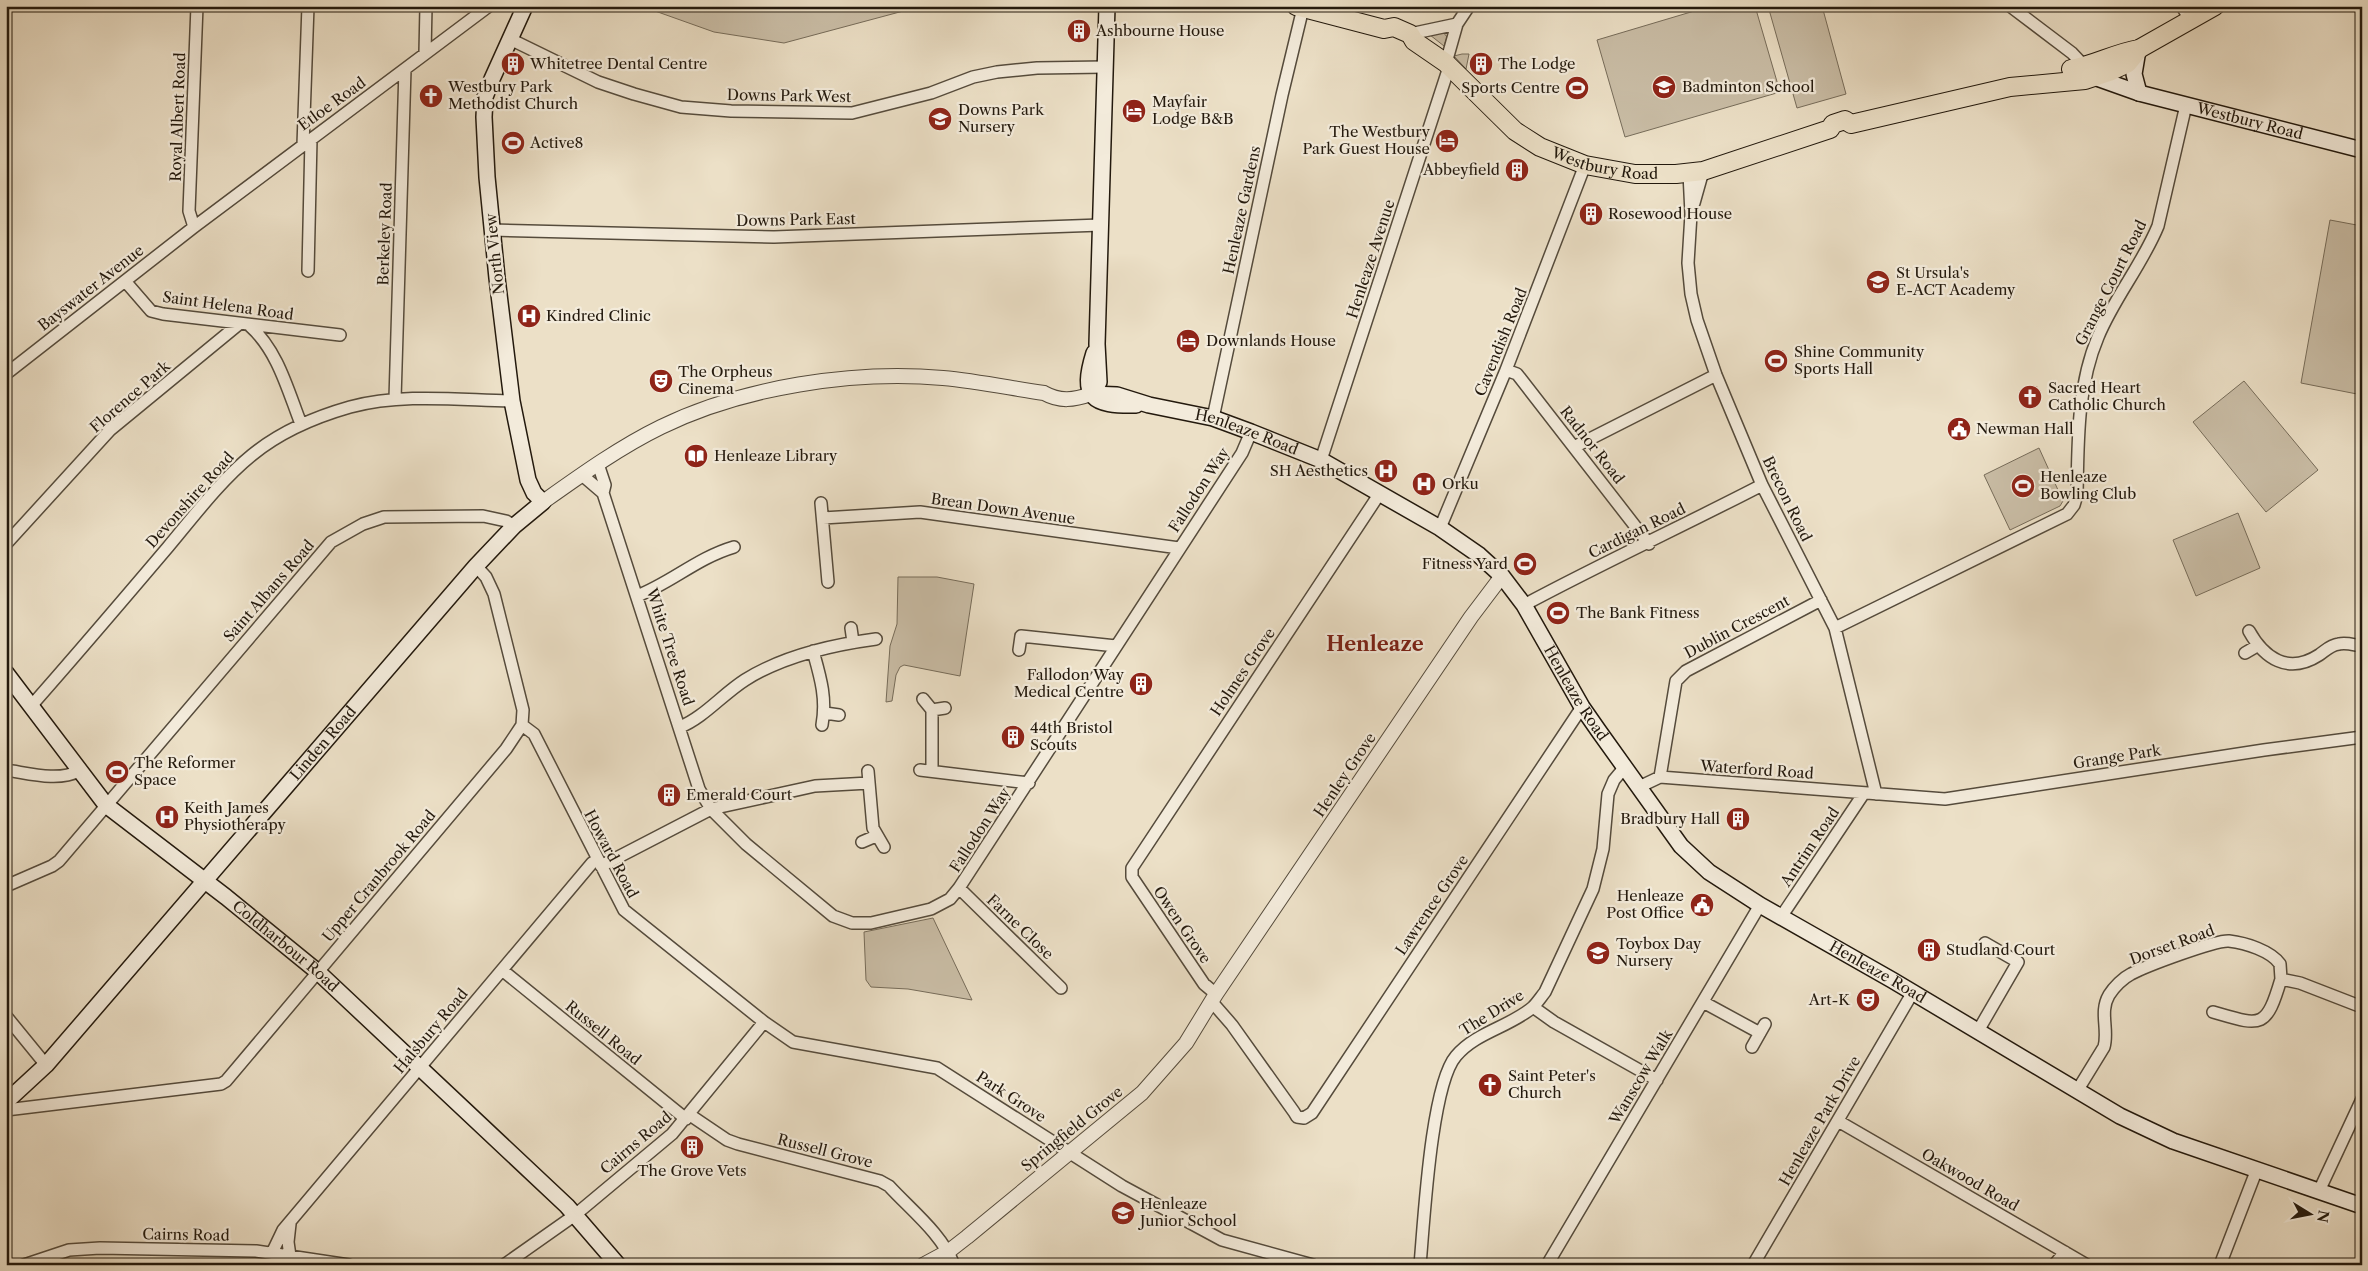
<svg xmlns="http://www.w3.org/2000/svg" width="2368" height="1271" viewBox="0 0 2368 1271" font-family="'Libre Caslon Text',serif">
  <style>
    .green { fill: #cabea7; stroke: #766c5a }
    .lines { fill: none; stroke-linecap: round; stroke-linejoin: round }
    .minor-casing { stroke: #554b3c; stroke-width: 14 }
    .tertiary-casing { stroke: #554b3c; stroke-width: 16 }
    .secondary-casing { stroke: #23190d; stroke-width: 18 }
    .primary-casing { stroke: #23190d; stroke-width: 20 }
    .minor { stroke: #f3ebdb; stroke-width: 11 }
    .tertiary { stroke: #f3ebdb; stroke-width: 14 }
    .secondary { stroke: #f3ebdb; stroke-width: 15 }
    .primary { stroke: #ece0c7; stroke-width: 18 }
    .labels { text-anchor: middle; stroke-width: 4.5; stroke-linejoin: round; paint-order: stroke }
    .poi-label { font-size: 15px; fill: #23190d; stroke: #f3ebdb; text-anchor: start }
    .street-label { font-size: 15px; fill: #23190d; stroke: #f3ebdb }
    .district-label { font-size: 20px; font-weight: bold; fill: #7a1f14; stroke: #f3ebdb }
  </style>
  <rect width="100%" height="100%" fill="#ece0c7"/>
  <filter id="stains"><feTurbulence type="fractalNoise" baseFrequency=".004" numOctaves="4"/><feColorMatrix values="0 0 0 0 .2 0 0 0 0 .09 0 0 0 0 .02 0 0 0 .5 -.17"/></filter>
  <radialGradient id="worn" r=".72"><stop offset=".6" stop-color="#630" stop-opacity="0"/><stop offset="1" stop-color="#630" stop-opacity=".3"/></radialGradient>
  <path class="green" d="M 641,6 L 922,6 L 784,43 L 714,32 Z
    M 1711,6 L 1755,6 L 1780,92 L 1625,137 L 1597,40 Z
    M 1768,6 L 1822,6 L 1846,94 L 1797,108 Z
    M 1443,32 L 1447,37 L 1444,46 L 1430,35 Z
    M 1462,54 L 1469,54 L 1466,69 L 1454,56 Z
    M 2330,220 L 2362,226 L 2362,395 L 2301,383 Z
    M 2244,381 L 2318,470 L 2266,512 L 2193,422 Z
    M 2039,448 L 2063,501 L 2060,506 L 2010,530 L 1984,475 Z
    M 2238,513 L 2260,568 L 2196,596 L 2173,540 Z
    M 898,577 L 937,577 L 974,584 L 960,676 L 904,665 L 900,667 L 896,675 L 892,701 L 886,702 L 890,646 L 897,624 Z
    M 933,918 L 972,1000 L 908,989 L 871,987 L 866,980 L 864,932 Z"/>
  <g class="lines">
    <g class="minor-casing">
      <path id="minor" d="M 2010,6 L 2072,53 L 2088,70
        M 2182,6 L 2190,20
        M 2360,6 L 2362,7
        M 1410,34 L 1457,24
        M 510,39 L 598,82 L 634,94 L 681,107 L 731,111 L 852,113 L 931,93 L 973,77 L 997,72 L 1037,68 L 1105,67
        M 425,53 L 426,6
        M 1446,63 L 1457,24 L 1469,6
        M 303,145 L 308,6
        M 1689,173 L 1691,214 L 1688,263 L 1691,294 L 1697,320 L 1716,375 L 1762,485 L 1835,628 L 1876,794
        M 1694,203 L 1703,171
        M 194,227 L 189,211 L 197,6
        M 492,230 L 774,237 L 1101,225
        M 308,271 L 311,139
        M 125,281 L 151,311 L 163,314 L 340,335
        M 250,326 C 278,351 288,391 301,424
        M 1506,370 L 1517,374 L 1649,544
        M 6,374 L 194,227 L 489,6
        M 395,399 L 405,69
        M 1213,418 L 1282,95 L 1303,8
        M 1574,447 L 1716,375
        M 1321,460 L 1449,67
        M 598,464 L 605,485 L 603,493 L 699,789 L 711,809 L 746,844 L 833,916 L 852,923 L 871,923 L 931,909 L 950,899 L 959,888 L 1242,453 L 1251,432
        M 582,475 L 603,493
        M 821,503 L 828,582
        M 823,518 L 920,512 L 1179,548
        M 1440,528 L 1506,370 L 1585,165
        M 6,544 L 110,430 L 239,324
        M 637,596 C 671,583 697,558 734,547
        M 1524,605 C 1602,563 1683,526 1762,485
        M 851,628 L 853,642
        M 1835,628 L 2067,514 L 2074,505 L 2077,495 C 2078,443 2077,386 2098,337 C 2114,298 2142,265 2158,226 L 2186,105
        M 2249,631 C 2264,658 2288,675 2319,655 C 2325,651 2330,645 2339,644 C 2346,642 2354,645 2362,646
        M 1019,650 L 1021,636 L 1116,646
        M 813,651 C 820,676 827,698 822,725
        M 2245,653 L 2257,646
        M 923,699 L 932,710 L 945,708
        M 32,705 C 78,653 123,600 168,547 C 194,516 220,481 252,455 C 280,432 315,417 350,407 C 403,393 458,400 512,401
        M 825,713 L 839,715
        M 522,725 L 534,734 L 624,910 L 764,1022 L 793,1042 L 937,1068 L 1122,1186 L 1222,1240 L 1313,1265
        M 680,727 C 703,718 723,694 745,680 C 783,656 831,645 876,639
        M 6,770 C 28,773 58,782 79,771
        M 920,770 L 1029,783
        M 932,770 L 932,710
        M 868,771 L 873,828 L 884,847
        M 1660,777 L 1676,681 L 1686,671 L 1821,600
        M 1639,787 L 1660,777 L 1945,799 L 2264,750 L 2362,737
        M 862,842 L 876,836
        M 601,866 L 711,809 L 815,786 L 869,783
        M 6,886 L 52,866 L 59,861 L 331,542 L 363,524 L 384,517 L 483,516 L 506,521 L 514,526
        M 959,888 L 1061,988
        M 1781,917 L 1864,793
        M 502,970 L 686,1119
        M 1216,994 L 1204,984 L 1132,877 L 1132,868 L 1380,493
        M 1212,1002 L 1232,1025 L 1294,1112 L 1297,1117 L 1304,1118 L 1312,1113 L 1582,707
        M 1703,1002 L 1760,1033
        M 1533,1007 L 1554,1022 L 1657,1080
        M 2213,1012 C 2261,1026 2266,1030 2281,979
        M 6,1016 L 46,1065
        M 1978,1031 L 2018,962 L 1985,943
        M 1752,1047 L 1765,1024
        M 2077,1091 L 2104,1047 C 2109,1030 2099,1012 2109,995 C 2114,987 2123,978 2131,974 C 2146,966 2215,940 2229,941 C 2246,943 2271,951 2280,964 L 2281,979 L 2300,983 L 2362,1007
        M 6,1110 L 221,1084 L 226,1081 L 506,749 L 522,725 L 523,710 L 494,594 L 486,577 L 476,566
        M 690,1115 L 727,1140 L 738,1144 L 880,1181 L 889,1186 C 911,1210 942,1234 954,1265
        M 1838,1121 L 2087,1265
        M 2319,1191 L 2362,1099
        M 290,1224 L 288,1242 L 290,1256
        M 272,1253 L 283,1230 L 592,863 L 598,859
        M 24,1265 L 69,1250 L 100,1248 L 256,1251 L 349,1265
        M 504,1265 L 575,1215 L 672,1134 L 764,1022
        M 1420,1265 C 1424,1221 1431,1085 1456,1056 C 1476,1032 1510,1027 1533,1007 C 1537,1003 1541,997 1545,992 L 1593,889 L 1603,849 L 1608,794 L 1614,780 L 1624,768
        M 1547,1265 L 1760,905
        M 1753,1265 L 1913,992
        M 2054,1265 L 2065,1252
        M 2220,1265 L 2257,1169"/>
    </g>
    <g class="tertiary-casing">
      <path id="tertiary" d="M 543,502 C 581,475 620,447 661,427 C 743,387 853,370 943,378 C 976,381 1010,388 1044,393 C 1060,402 1074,400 1091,394
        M 923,1265 L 949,1251 L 967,1237 L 1142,1093 L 1186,1043 L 1216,994 L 1471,617 L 1502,576"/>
    </g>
    <g class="secondary-casing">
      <g id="secondary">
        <path d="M 2138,50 L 2134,74 L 2139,93"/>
        <path id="s1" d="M 2094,77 L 2139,93 L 2362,150"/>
        <path d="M 1094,353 C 1080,398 1092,406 1136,405"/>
        <path id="s2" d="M 1091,394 L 1117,395 L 1149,405 L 1213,418 L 1251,432 L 1321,460 L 1440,528 L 1479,555 L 1502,576 L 1524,605 L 1582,707 L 1598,730 L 1681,846 L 1709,872 L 1760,905 L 1892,980 L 2120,1116 L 2173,1141 L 2362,1206"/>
        <path d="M 1091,394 L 1099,382 L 1097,344 L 1107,6"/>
        <path id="s3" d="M 6,673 L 106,805 L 226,897 L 318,972 L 567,1206 L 618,1265"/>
        <path id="s4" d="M 6,1102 L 46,1065 L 476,566 L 514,526 L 543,502 L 534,493 L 528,480 L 512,401 L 497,278 L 487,177 L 484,117 L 485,97 L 492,79 L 525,6"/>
      </g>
    </g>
    <g class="primary-casing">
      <g id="primary">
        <path id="s5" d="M 1296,6 L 1384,29 L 1394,27 L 1410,34 L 1414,41 L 1446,63 L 1515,131 L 1540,147 L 1585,165 L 1635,174 L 1676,174 L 1703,171 L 1830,129 L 1833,124 L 1845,120 L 1851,124 L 2010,87 L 2085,80 L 2109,72 L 2128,63 L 2139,49"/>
        <path d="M 2071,69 C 2095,65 2115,53 2139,49 L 2215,6"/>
      </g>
    </g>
    <use href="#minor" class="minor"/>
    <use href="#tertiary" class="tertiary"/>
    <use href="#secondary" class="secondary"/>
    <use href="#primary" class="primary"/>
  </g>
  <defs>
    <g id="building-disc" transform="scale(1.25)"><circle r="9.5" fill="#8f2418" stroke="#f3ebdb"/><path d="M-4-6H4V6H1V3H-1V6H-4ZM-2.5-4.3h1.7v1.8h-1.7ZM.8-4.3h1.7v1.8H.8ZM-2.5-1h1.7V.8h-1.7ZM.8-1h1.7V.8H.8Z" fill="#fff"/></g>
    <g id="school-disc" transform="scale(1.25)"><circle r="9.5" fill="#8f2418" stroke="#f3ebdb"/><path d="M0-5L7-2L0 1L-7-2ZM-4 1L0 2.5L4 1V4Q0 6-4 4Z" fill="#fff"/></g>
    <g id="stadium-disc" transform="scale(1.25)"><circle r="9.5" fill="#8f2418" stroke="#f3ebdb"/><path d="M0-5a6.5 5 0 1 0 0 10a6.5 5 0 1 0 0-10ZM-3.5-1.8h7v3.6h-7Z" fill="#fff"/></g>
    <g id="church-disc" transform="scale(1.25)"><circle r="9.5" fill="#8f2418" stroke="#f3ebdb"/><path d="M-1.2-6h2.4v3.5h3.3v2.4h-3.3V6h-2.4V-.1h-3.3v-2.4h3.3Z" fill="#fff"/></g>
    <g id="hotel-disc" transform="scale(1.25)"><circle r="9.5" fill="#8f2418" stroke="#f3ebdb"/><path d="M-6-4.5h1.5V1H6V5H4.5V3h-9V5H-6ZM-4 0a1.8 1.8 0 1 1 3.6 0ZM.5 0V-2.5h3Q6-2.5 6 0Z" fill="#fff"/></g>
    <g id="hospital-disc" transform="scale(1.25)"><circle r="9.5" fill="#8f2418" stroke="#f3ebdb"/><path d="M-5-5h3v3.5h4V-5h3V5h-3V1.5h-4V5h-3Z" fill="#fff"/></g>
    <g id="theatre-disc" transform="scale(1.25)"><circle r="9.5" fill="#8f2418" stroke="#f3ebdb"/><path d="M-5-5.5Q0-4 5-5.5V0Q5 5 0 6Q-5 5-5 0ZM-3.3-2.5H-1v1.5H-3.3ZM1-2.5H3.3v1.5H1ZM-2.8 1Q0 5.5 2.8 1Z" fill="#fff"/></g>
    <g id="civic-disc" transform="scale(1.25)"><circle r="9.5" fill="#8f2418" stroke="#f3ebdb"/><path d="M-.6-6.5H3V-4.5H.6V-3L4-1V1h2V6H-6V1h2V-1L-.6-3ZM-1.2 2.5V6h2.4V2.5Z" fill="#fff"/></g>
    <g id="library-disc" transform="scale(1.25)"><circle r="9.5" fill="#8f2418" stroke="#f3ebdb"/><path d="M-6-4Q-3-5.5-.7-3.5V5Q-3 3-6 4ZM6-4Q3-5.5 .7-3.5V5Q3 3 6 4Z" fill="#fff"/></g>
  </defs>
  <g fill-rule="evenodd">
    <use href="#building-disc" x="1079" y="31"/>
    <use href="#building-disc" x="513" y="64"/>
    <use href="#building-disc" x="1481" y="64"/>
    <use href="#school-disc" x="1664" y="87"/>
    <use href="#stadium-disc" x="1577" y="88"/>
    <use href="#church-disc" x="431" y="96"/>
    <use href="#hotel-disc" x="1134" y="111"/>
    <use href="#school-disc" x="940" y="119"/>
    <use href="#hotel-disc" x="1447" y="141"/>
    <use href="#stadium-disc" x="513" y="143"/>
    <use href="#building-disc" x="1517" y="170"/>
    <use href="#building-disc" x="1591" y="214"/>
    <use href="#school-disc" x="1878" y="282"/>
    <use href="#hospital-disc" x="529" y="316"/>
    <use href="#hotel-disc" x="1188" y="341"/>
    <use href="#stadium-disc" x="1776" y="361"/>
    <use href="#theatre-disc" x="661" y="381"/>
    <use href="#church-disc" x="2030" y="397"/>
    <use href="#civic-disc" x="1959" y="429"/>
    <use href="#library-disc" x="696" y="456"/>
    <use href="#hospital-disc" x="1386" y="471"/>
    <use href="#hospital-disc" x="1424" y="484"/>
    <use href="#stadium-disc" x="2023" y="486"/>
    <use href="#stadium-disc" x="1525" y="564"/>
    <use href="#stadium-disc" x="1558" y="613"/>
    <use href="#building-disc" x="1141" y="684"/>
    <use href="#building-disc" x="1013" y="737"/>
    <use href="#stadium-disc" x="117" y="772"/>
    <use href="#building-disc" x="669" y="795"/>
    <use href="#hospital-disc" x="167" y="817"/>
    <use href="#building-disc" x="1738" y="819"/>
    <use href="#civic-disc" x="1702" y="905"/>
    <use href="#building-disc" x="1929" y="950"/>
    <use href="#school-disc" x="1598" y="953"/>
    <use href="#theatre-disc" x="1868" y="1000"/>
    <use href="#church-disc" x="1490" y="1085"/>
    <use href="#building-disc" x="692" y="1147"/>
    <use href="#school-disc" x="1123" y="1213"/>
  </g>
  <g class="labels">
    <g class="poi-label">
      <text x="1096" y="36">Ashbourne House</text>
      <text x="530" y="69">Whitetree Dental Centre</text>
      <text x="1498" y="69">The Lodge</text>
      <text x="448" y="92">Westbury Park<tspan x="448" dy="17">Methodist Church</tspan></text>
      <text x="1682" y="92">Badminton School</text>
      <text x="1560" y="93" text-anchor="end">Sports Centre</text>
      <text x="1152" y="107">Mayfair<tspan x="1152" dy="17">Lodge B&amp;B</tspan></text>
      <text x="958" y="115">Downs Park<tspan x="958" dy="17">Nursery</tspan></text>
      <text x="1430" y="137" text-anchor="end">The Westbury<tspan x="1430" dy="17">Park Guest House</tspan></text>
      <text x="530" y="148">Active8</text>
      <text x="1500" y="175" text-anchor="end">Abbeyfield</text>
      <text x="1608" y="219">Rosewood House</text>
      <text x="1896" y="278">St Ursula's<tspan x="1896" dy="17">E-ACT Academy</tspan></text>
      <text x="546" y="321">Kindred Clinic</text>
      <text x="1206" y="346">Downlands House</text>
      <text x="1794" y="357">Shine Community<tspan x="1794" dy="17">Sports Hall</tspan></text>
      <text x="678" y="377">The Orpheus<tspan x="678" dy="17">Cinema</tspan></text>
      <text x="2048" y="393">Sacred Heart<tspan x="2048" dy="17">Catholic Church</tspan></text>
      <text x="1976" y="434">Newman Hall</text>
      <text x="714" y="461">Henleaze Library</text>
      <text x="1368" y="476" text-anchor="end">SH Aesthetics</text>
      <text x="2040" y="482">Henleaze<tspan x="2040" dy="17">Bowling Club</tspan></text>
      <text x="1442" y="489">Orku</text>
      <text x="1508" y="569" text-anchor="end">Fitness Yard</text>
      <text x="1576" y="618">The Bank Fitness</text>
      <text x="1124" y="680" text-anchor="end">Fallodon Way<tspan x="1124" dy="17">Medical Centre</tspan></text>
      <text x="1030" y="733">44th Bristol<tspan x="1030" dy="17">Scouts</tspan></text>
      <text x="134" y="768">The Reformer<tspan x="134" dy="17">Space</tspan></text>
      <text x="686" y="800">Emerald Court</text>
      <text x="184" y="813">Keith James<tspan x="184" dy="17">Physiotherapy</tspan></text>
      <text x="1720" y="824" text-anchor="end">Bradbury Hall</text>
      <text x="1684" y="901" text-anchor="end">Henleaze<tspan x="1684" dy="17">Post Office</tspan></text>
      <text x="1616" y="949">Toybox Day<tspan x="1616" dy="17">Nursery</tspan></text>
      <text x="1946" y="955">Studland Court</text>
      <text x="1850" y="1005" text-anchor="end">Art-K</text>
      <text x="1508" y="1081">Saint Peter's<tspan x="1508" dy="17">Church</tspan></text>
      <text x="692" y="1176" text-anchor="middle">The Grove Vets</text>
      <text x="1140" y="1209">Henleaze<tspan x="1140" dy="17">Junior School</tspan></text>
    </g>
    <g class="street-label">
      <text transform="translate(789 96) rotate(1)" y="5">Downs Park West</text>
      <text transform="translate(332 104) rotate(-36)" y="5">Etloe Road</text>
      <text transform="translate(178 117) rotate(-88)" y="5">Royal Albert Road</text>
      <text dy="5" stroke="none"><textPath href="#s1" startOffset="162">Westbury Road</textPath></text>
      <text dy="5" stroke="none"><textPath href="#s5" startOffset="360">Westbury Road</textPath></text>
      <text transform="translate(1242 210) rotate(-78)" y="5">Henleaze Gardens</text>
      <text transform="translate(796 220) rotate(-1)" y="5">Downs Park East</text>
      <text transform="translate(385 234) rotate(-88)" y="5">Berkeley Road</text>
      <text transform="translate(495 254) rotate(-96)" y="5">North View</text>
      <text transform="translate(1371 259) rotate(-72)" y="5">Henleaze Avenue</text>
      <text transform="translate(2111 283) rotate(-63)" y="5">Grange Court Road</text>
      <text transform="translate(91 288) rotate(-38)" y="5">Bayswater Avenue</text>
      <text transform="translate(228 306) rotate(8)" y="5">Saint Helena Road</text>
      <text transform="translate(1501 342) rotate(-68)" y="5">Cavendish Road</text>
      <text transform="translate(130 397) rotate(-41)" y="5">Florence Park</text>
      <text dy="5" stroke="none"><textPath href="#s2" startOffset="161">Henleaze Road</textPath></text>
      <text transform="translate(1592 445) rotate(52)" y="5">Radnor Road</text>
      <text transform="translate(1199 490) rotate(-57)" y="5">Fallodon Way</text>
      <text transform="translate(1787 499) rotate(64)" y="5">Brecon Road</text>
      <text transform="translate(190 500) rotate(-48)" y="5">Devonshire Road</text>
      <text transform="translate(1003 509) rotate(8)" y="5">Brean Down Avenue</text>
      <text transform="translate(1637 531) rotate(-26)" y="5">Cardigan Road</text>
      <text transform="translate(269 591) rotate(-49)" y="5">Saint Albans Road</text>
      <text transform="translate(1737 627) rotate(-28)" y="5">Dublin Crescent</text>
      <text transform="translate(670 647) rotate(72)" y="5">White Tree Road</text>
      <text transform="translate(1243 672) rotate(-56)" y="5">Holmes Grove</text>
      <text dy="5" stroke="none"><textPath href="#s2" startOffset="595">Henleaze Road</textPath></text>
      <text dy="5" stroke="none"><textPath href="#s4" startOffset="479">Linden Road</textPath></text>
      <text transform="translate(2117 757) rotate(-9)" y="5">Grange Park</text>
      <text transform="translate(1757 770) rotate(4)" y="5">Waterford Road</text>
      <text transform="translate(1345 775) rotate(-56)" y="5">Henley Grove</text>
      <text transform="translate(980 830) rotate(-57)" y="5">Fallodon Way</text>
      <text transform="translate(1810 847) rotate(-56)" y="5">Antrim Road</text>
      <text transform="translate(611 854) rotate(62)" y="5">Howard Road</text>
      <text transform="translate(379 876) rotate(-50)" y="5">Upper Cranbrook Road</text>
      <text transform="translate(1432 905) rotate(-56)" y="5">Lawrence Grove</text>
      <text transform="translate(1182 925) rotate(56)" y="5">Owen Grove</text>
      <text transform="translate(1020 927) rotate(44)" y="5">Farne Close</text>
      <text transform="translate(2172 945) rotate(-20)" y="5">Dorset Road</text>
      <text dy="5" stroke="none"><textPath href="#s3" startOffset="394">Coldharbour Road</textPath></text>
      <text dy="5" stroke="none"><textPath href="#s2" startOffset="1015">Henleaze Road</textPath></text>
      <text transform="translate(1492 1013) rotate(-32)" y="5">The Drive</text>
      <text transform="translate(431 1031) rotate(-50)" y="5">Halsbury Road</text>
      <text transform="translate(603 1033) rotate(39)" y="5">Russell Road</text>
      <text transform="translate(1641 1077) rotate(-59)" y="5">Wanscow Walk</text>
      <text transform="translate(1011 1097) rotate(33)" y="5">Park Grove</text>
      <text transform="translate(1820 1121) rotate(-60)" y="5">Henleaze Park Drive</text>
      <text transform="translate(1072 1129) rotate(-39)" y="5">Springfield Grove</text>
      <text transform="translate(636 1143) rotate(-40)" y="5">Cairns Road</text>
      <text transform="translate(825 1151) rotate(14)" y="5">Russell Grove</text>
      <text transform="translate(1970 1180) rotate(30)" y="5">Oakwood Road</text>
      <text transform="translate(186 1235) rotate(1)" y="5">Cairns Road</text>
    </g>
    <g class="district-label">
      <text x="1375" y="651">Henleaze</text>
    </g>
  </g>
  <rect width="2368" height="1271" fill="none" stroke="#ece0c7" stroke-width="25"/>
  <rect x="8" y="8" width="2353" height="1256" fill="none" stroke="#23190d" stroke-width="2.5"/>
  <rect x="12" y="12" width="2343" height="1246" fill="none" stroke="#23190d"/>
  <g transform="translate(2310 1214) rotate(100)" stroke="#f3ebdb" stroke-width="4" paint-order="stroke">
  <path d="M0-4L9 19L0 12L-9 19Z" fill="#23190d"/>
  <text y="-8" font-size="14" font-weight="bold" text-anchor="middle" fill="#23190d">N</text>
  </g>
  <rect width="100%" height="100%" filter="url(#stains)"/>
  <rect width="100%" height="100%" fill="url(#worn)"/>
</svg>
